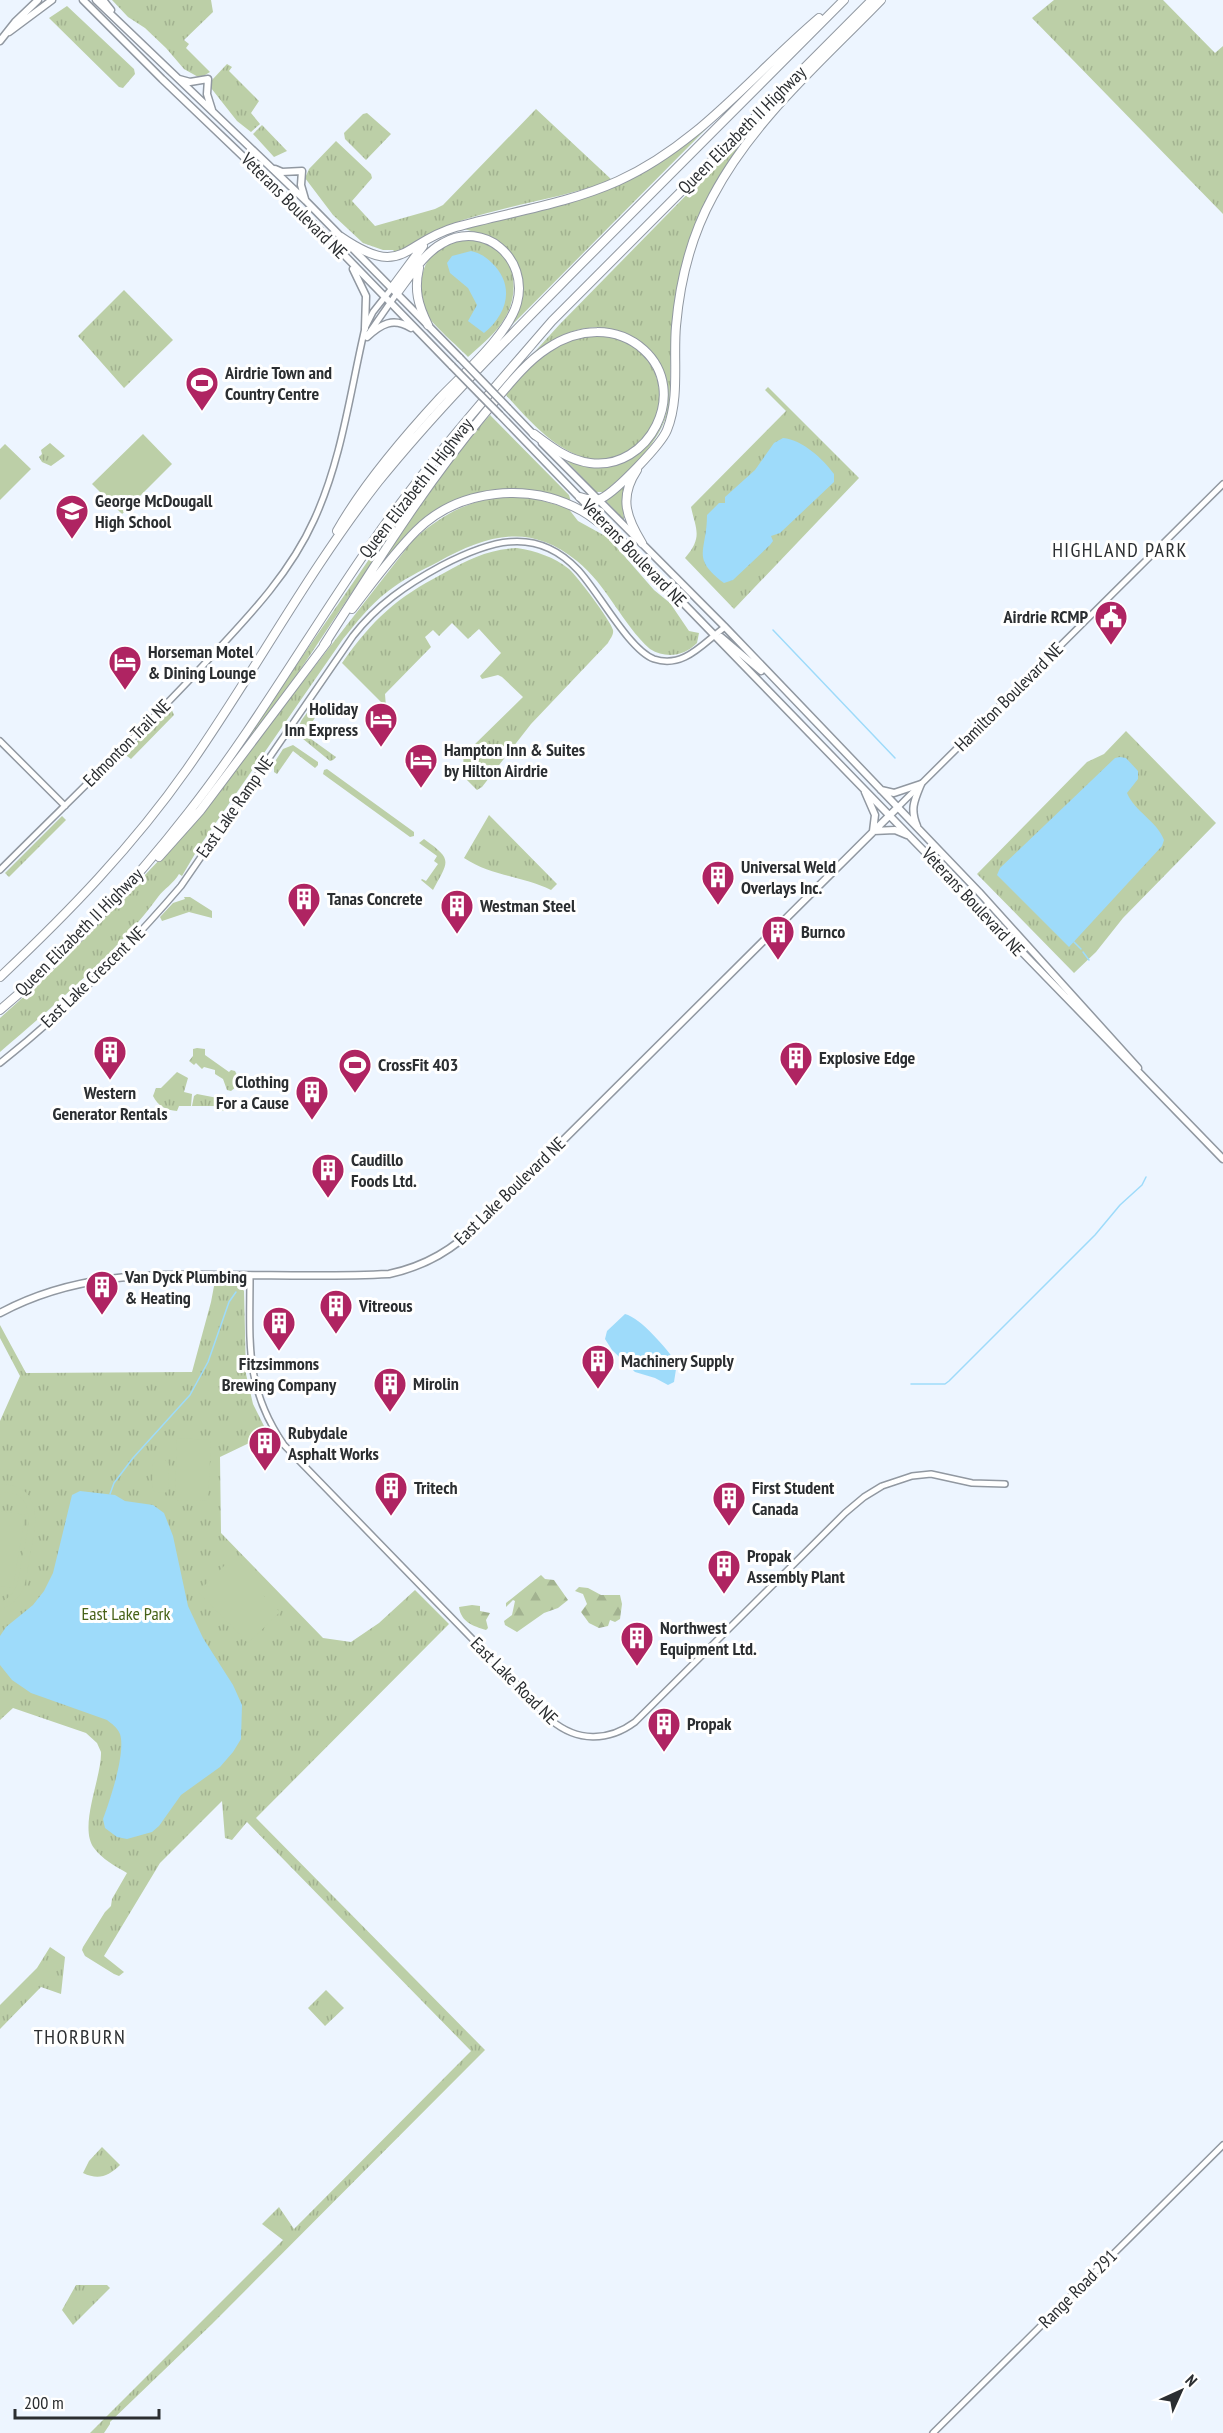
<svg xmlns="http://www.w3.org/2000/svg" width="1223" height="2433" viewBox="0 0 1223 2433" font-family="'PT Sans Narrow',sans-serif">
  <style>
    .grass { fill: url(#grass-tufts) }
    .forest { fill: url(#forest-firs) }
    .pitch { fill: #bccfa7 }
    .water { fill: #9edbfa }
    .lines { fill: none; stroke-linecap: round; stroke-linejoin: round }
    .stream { stroke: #9edbfa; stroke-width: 1.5 }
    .tertiary-casing { stroke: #9198a1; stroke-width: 8 }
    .secondary-casing { stroke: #9198a1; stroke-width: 9 }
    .motorway-casing { stroke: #9198a1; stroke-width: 10 }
    .tertiary { stroke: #fff; stroke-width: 5 }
    .secondary { stroke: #fff; stroke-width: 6 }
    .motorway { stroke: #fff; stroke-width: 8 }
    .secondary-bridge-casing { stroke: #9198a1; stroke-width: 9; stroke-linecap: butt }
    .secondary-bridge { stroke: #fff; stroke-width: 6 }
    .labels { text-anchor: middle; stroke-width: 6; stroke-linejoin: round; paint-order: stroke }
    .street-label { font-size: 18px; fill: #2b2e31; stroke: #fff }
    .poi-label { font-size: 18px; font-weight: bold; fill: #2b2e31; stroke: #fff; text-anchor: start }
    .park-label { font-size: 18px; fill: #476218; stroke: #fff }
    .neighbourhood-label { font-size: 20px; letter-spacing: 1.5px; fill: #2b2e31; stroke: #fff }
  </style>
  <defs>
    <pattern id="grass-tufts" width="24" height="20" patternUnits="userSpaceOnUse" patternTransform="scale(1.5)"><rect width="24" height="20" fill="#bccfa7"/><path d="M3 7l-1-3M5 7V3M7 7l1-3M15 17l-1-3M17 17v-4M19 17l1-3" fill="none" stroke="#a2b290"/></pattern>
    <pattern id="forest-firs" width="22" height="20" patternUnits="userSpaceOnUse" patternTransform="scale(1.5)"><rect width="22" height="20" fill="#bccfa7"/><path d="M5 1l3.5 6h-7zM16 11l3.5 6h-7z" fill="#a2b290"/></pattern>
  </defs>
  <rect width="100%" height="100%" fill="#edf5ff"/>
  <path class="grass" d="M 112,0 L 211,0 L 213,12 L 184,40 L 189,44 L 186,48 L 210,72 L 200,78 L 184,69 L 166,48 L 145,28 L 128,17 Z
    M 1054,0 L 1163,0 L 1215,53 L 1223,46 L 1223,214 L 1032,18 Z
    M 67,6 L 134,69 L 135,74 L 123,88 L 119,87 L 49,18 Z
    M 227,64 L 232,67 L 229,71 L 259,101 L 251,113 L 260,124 L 251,132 L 237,121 L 211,88 L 212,80 Z
    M 536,109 L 612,180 C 564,198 512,204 463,220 C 439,228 419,243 396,253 L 393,250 L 383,250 L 363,243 L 333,215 L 305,178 L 309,169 L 336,141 L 371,174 L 372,178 L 352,201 L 375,226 L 435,209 L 443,205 Z
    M 367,113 L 391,134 L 366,160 L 345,139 L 344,133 L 363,114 Z
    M 262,125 L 287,151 L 274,157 L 253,134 Z
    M 708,125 L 709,126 L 511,326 C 532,273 523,244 464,229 L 572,200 L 626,181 Z
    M 753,127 L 754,129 C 709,182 679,247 673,316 C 670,347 671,378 669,408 C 660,443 631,469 604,492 L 596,492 L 563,457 C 581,468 599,469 619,463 C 627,460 632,456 639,452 C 707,402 644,299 563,335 C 551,341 540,350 529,358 L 560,324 Z
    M 464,238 C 475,240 486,241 495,247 C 517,262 518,295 506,316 C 497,333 482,344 468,357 C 458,346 432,325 426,313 C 422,308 421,297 421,290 C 421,259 435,247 464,238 Z
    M 124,290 L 173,340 L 124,388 L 78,336 Z
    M 602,334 C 614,337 627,340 636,348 C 690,392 642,478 582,457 C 550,446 527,418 504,393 C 537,360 553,339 602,334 Z
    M 768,387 L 859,478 L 734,609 L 685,558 C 703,537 696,530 691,507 L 786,411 L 765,390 Z
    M 490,415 L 569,495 L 571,502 C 530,484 480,484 442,508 C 424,519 404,543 388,558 L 385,559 L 384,556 C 417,507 451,458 490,415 Z
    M 50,443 L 65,456 L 51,466 L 42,462 L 39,457 L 42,454 L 41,450 Z
    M 627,479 L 622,497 L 624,520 L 605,500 Z
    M 507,496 L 536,499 L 568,508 L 578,521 L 607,537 L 620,551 L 654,590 L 670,603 L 689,631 L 699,633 L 697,643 C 684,656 666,659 650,649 C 622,624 607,585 577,561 C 529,522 487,535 438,562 C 420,571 402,580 387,592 C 370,605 357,622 343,639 L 199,847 L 182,876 L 179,874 C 174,883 164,889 158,897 C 118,952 52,1007 0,1052 L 0,1018 L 61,963 L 184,834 L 413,540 C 444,513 467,501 507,496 Z
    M 396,520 L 399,522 L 286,691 L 235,760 L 225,769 Z
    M 517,548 C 536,551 554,557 569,569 C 577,576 611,621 613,630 C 614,635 610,639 608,643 L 531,724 L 482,787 L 477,790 L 464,777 L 463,751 L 470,745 L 473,746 L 523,697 L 502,677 L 498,675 L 482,679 L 480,676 L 501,653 L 479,629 L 468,639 L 452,623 L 439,636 L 433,630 L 425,637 L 431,647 L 385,694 L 386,707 L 342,663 C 373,619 396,598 444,573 C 470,559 487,550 517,548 Z
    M 318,703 L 323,706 L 304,734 L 336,757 L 333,760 L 330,761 L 297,734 C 297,724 309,708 318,703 Z
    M 171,708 L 174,715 L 131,759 L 127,756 L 128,750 Z
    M 1126,731 L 1216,823 L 1123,918 L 1096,952 L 1074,973 L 977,874 L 1087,762 L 1104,754 Z
    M 293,745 L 318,762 L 318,765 L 315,768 L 293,751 L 277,774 L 274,772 L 274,763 L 283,749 Z
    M 327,769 L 414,832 L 414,836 L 410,837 L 323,774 L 324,770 Z
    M 489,815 L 557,884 L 551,890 C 523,876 491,876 464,858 Z
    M 62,816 L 66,820 L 9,877 L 5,873 Z
    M 424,839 C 453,860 449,860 433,890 L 421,880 L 422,879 L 426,881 L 438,864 L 434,861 L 437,856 L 419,843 Z
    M 184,897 L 190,897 L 212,911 L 212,918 L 189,912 L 162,921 L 160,917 L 173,903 L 185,899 Z
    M 197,1048 L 205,1049 L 205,1055 L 229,1072 L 231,1070 L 235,1071 L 238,1077 L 236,1087 L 231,1091 L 227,1090 L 223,1079 L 215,1074 L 215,1070 L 204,1067 L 202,1069 L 196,1063 L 194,1065 L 189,1061 L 193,1056 L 193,1049 Z
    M 177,1072 L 188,1078 L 184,1092 L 192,1094 L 191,1106 L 179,1106 L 177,1111 C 166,1110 158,1106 153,1096 L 156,1088 L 161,1088 Z
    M 197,1094 L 228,1100 L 232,1104 L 227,1111 L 223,1111 L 219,1106 L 192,1106 L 194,1096 Z
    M 215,1281 L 237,1282 L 244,1291 L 246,1374 L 253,1404 L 268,1434 L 220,1457 L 221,1533 L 323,1638 L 351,1642 L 379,1623 L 415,1590 L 449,1624 L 256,1818 L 485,2050 L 212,2324 L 110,2422 L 110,2424 L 104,2433 L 90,2433 L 283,2240 L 262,2224 L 279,2207 L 294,2229 L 471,2051 L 247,1822 L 232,1840 L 225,1838 L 222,1801 L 160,1863 L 104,1956 L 124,1972 L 119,1976 L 114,1974 L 85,1956 L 82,1950 L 83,1947 L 105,1912 L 111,1906 L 112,1899 L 127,1873 C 115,1866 102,1859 94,1848 C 78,1827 102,1777 101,1752 L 97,1743 L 86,1733 L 13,1708 L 0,1720 L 0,1421 L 20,1376 L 0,1338 L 0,1325 L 26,1373 L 192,1372 L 211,1302 Z
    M 50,1947 L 65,1957 L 61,1994 L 41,1987 L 0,2029 L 0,2005 L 37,1968 Z
    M 326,1990 L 344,2008 L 325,2026 L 308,2008 Z
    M 102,2147 L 120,2165 C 108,2177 98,2180 83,2173 L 89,2161 Z
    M 76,2285 L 107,2285 L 110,2288 L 73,2325 L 62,2310 Z"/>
  <path class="forest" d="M 541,1575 L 545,1579 L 554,1580 L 568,1600 L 558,1608 L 544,1613 L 517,1632 L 505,1625 L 504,1621 L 512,1615 L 515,1601 L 513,1600 L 506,1607 L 506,1603 Z
    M 579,1587 L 588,1588 L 601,1595 L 620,1595 L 622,1604 L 620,1619 L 615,1622 L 610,1620 L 608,1626 L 599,1628 L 589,1623 L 581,1612 L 587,1604 L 583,1594 L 575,1591 Z
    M 472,1605 L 480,1606 L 480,1611 L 490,1613 L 486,1620 L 488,1628 L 486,1630 C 473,1626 461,1622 459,1607 Z"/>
  <path class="pitch" d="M 143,434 L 172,464 L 122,514 L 92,484 Z
    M 5,444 L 31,469 L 0,500 L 0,449 Z
    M 177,1438 L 211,1440 L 208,1501 L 175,1500 Z
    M 156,1461 L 166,1461 L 169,1464 L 168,1489 L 165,1493 L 155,1492 L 152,1489 L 153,1464 Z
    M 5,1484 C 46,1489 35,1528 30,1556 C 27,1569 27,1585 19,1596 C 14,1603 8,1607 0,1610 L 0,1602 C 6,1600 11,1596 14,1590 C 20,1582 20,1568 22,1558 C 27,1534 41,1490 0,1492 L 0,1485 Z
    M 0,1511 L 25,1515 L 13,1588 L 0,1586 Z
    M 229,1561 L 280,1612 L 248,1643 L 198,1592 Z"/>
  <path class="water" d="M 471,251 C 480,253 486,257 492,263 C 515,285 508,314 484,333 L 468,321 L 477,305 L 468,288 L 450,273 L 447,263 L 452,256 Z
    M 783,438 C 803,440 823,459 834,474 L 834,482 L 780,533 L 771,536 L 773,541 L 770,545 L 733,580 L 724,583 C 690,557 707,552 707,515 L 719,503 L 725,503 L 725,497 L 755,470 L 774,443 Z
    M 1120,757 L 1126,758 L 1138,771 L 1138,779 L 1127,793 C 1135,812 1157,821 1164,840 L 1162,846 L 1069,947 L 997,875 L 1000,868 L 1115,758 Z
    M 625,1314 C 641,1318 666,1348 677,1363 L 674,1382 L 668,1385 L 655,1378 L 635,1372 L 612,1350 L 605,1339 L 607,1331 Z
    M 80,1491 L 115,1495 L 125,1501 L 153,1505 L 164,1513 L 173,1536 L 188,1606 L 203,1638 L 233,1685 L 242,1705 L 241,1739 L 233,1752 L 220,1767 L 181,1795 L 159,1826 L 152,1832 L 127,1839 L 117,1837 L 105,1828 L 103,1819 C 110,1800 126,1753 120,1734 C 117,1727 112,1724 107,1720 L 31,1693 L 12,1680 L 0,1665 L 0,1636 L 6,1627 L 33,1605 L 44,1591 L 53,1573 L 72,1495 Z"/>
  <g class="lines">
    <path class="stream" d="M 773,630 L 895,758
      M 1074,942 L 1081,949
      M 1083,952 L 1089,960
      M 911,1384 L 945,1384 L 949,1381 L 1095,1235 L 1120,1205 L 1142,1185 L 1146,1177
      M 110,1494 L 114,1483 L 133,1458 L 190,1395 L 208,1362 L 229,1302 L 236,1292"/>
    <g class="tertiary-casing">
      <path id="tertiary" d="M 367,336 L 397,293
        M 0,741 L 65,806
        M 897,808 L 1223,484
        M 0,870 C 65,805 132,741 195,674 C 239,626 287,580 314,520 C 342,459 350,392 365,328 L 373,312 L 392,288
        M 0,1063 C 66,1011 126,950 181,886 L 353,636 C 377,605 406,585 441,566 C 487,542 535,524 578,570 C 598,591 629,650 654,659 C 684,669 703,643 725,627
        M 250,1275 C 250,1342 244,1387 284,1445 L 551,1720 C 577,1742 608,1742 635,1722 L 845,1513 L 864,1497 L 882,1486 L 912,1476 L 931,1474 L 972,1483 L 1005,1484
        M 933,2433 L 1223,2145"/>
    </g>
    <g class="secondary-casing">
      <path id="secondary" d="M 83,0 L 162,79 L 319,229 L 452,366
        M 96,0 L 306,201 L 460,358
        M 103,0 L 111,10
        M 9,32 L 52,0
        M 0,41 L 15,22 L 38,0
        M 179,79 L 190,82 L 208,79 L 207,94 L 212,110
        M 275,169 L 282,172 L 302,171 L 301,185 L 305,199
        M 353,269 L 366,296 L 365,328
        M 367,337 C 381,324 393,317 411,328
        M 508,408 L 535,436
        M 500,415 L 608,527
        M 542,443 L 725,627 L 979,892 L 1138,1068
        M 620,538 L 1223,1159
        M 721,637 L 761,671
        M 881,790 L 894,793 L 921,784
        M 865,792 L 875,815 L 873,831
        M 917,826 C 910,809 914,801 921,784
        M 873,831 L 895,830 L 907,835
        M 0,1313 C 73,1274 143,1274 224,1275 C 279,1275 334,1277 389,1274 C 426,1266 454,1249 480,1223 L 897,808"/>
    </g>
    <g class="motorway-casing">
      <path id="motorway" d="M 341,237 C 404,280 401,243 456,227 C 510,212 567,204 618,181 C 698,145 753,74 819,18
        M 419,268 C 414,290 418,305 428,325
        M 392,288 L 423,246
        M 637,470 C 619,497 626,517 642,543
        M 580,497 C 587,499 594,502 602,498 C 616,491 661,445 667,430 C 680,398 673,359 676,326 C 680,280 691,236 713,196 C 753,120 822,61 881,0
        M 337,531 C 363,485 404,437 440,398 C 463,374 509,334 517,303 C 529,258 484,220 443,243 C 424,253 410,276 397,293
        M 352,609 C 373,582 393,554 416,531 C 459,488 530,482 582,511 C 596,519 609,531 622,541
        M 324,645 C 375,565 424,486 485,413 C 504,391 523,364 548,348 C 578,328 616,325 644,350 C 690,392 649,471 590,463 C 568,460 551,447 534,434
        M 159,857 L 200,811 L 327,642
        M 0,977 C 68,913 133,846 187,769 C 253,675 307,573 378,482 C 441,404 512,334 582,263 C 669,175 757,88 844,0
        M 0,1010 C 69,952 132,885 188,813 C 254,729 308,635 369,547 C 424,467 489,394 552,321 L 872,0"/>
    </g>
    <use href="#tertiary" class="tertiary"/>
    <use href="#secondary" class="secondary"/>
    <use href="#motorway" class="motorway"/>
    <g class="secondary-bridge-casing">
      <path id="secondary-bridge" d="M 460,358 L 508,408
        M 452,366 L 500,415"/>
    </g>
    <use href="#secondary-bridge" class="secondary-bridge"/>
  </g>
  <defs>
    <g id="stadium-pin" transform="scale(1.725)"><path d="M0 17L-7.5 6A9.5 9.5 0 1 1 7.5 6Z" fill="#af2462" stroke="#fff"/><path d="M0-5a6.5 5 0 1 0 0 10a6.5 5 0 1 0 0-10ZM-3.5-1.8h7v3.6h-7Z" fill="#fff"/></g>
    <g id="school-pin" transform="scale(1.725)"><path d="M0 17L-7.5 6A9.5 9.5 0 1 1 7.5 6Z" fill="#af2462" stroke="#fff"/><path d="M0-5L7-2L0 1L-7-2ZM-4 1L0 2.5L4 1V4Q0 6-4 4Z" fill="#fff"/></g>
    <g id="civic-pin" transform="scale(1.725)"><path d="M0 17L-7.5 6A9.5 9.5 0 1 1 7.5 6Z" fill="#af2462" stroke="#fff"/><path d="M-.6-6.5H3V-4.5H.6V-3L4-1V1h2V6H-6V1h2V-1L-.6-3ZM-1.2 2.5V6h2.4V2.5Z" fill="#fff"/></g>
    <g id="hotel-pin" transform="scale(1.725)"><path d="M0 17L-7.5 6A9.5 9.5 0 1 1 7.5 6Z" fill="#af2462" stroke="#fff"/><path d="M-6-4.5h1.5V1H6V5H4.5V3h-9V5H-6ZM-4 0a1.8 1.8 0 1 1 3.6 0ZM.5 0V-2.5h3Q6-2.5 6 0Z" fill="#fff"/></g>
    <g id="building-pin" transform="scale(1.725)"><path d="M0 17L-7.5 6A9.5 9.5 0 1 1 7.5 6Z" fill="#af2462" stroke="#fff"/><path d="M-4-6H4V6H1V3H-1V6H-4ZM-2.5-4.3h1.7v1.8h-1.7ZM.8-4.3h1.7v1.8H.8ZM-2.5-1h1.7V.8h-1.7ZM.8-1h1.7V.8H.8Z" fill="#fff"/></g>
  </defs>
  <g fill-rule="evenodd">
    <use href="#stadium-pin" x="202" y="383"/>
    <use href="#school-pin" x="72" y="511"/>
    <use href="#civic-pin" x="1111" y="617"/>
    <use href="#hotel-pin" x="125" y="662"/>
    <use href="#hotel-pin" x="381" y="719"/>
    <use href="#hotel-pin" x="421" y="760"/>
    <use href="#building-pin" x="718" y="877"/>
    <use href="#building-pin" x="304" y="899"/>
    <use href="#building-pin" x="457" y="906"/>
    <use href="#building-pin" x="778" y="932"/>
    <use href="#building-pin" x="110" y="1052"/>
    <use href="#building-pin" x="796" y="1058"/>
    <use href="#stadium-pin" x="355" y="1065"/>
    <use href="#building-pin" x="312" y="1092"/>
    <use href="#building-pin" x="328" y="1170"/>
    <use href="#building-pin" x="102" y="1287"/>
    <use href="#building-pin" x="336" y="1306"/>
    <use href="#building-pin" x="279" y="1323"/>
    <use href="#building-pin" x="598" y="1361"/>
    <use href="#building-pin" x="390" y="1384"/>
    <use href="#building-pin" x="265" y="1443"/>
    <use href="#building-pin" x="391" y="1488"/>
    <use href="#building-pin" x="729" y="1498"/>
    <use href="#building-pin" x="724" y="1566"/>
    <use href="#building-pin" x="637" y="1638"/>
    <use href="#building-pin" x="664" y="1724"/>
  </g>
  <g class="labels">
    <g class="street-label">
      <text transform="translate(742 130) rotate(-45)" y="6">Queen Elizabeth II Highway</text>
      <text transform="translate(294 206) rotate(45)" y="6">Veterans Boulevard NE</text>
      <text transform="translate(416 488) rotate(-52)" y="6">Queen Elizabeth II Highway</text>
      <text transform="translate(634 553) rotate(46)" y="6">Veterans Boulevard NE</text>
      <text transform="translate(1009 697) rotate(-45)" y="6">Hamilton Boulevard NE</text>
      <text transform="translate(127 743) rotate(-45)" y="6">Edmonton Trail NE</text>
      <text transform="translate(235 807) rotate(-55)" y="6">East Lake Ramp NE</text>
      <text transform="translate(973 902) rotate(47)" y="6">Veterans Boulevard NE</text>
      <text transform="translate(79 932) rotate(-45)" y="6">Queen Elizabeth II Highway</text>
      <text transform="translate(93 977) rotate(-44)" y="6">East Lake Crescent NE</text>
      <text transform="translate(510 1191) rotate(-44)" y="6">East Lake Boulevard NE</text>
      <text transform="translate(514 1681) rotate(45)" y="6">East Lake Road NE</text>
      <text transform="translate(1078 2289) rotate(-45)" y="6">Range Road 291</text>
    </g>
    <g class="poi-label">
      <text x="225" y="379">Airdrie Town and<tspan x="225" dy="21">Country Centre</tspan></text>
      <text x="95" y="507">George McDougall<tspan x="95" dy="21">High School</tspan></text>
      <text x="1088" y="623" text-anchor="end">Airdrie RCMP</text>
      <text x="148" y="658">Horseman Motel<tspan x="148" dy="21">&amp; Dining Lounge</tspan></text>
      <text x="358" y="715" text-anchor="end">Holiday<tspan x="358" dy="21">Inn Express</tspan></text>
      <text x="444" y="756">Hampton Inn &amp; Suites<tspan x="444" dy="21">by Hilton Airdrie</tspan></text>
      <text x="741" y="873">Universal Weld<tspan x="741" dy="21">Overlays Inc.</tspan></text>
      <text x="327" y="905">Tanas Concrete</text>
      <text x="480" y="912">Westman Steel</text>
      <text x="801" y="938">Burnco</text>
      <text x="819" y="1064">Explosive Edge</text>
      <text x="378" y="1071">CrossFit 403</text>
      <text x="289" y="1088" text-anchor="end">Clothing<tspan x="289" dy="21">For a Cause</tspan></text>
      <text x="110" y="1099" text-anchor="middle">Western<tspan x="110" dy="21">Generator Rentals</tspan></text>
      <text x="351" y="1166">Caudillo<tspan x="351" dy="21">Foods Ltd.</tspan></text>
      <text x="125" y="1283">Van Dyck Plumbing<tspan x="125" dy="21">&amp; Heating</tspan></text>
      <text x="359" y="1312">Vitreous</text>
      <text x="621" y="1367">Machinery Supply</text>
      <text x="279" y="1370" text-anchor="middle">Fitzsimmons<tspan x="279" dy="21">Brewing Company</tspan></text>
      <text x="413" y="1390">Mirolin</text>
      <text x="288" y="1439">Rubydale<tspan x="288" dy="21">Asphalt Works</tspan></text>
      <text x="414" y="1494">Tritech</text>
      <text x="752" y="1494">First Student<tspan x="752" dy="21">Canada</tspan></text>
      <text x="747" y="1562">Propak<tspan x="747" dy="21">Assembly Plant</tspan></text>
      <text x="660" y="1634">Northwest<tspan x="660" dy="21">Equipment Ltd.</tspan></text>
      <text x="687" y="1730">Propak</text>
    </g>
    <g class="park-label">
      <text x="126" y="1620">East Lake Park</text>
    </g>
    <g class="neighbourhood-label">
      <text x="1120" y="557">HIGHLAND PARK</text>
      <text x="80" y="2044">THORBURN</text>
    </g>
  </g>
  <g transform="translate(1181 2391) rotate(45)" stroke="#ffffff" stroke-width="4.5" paint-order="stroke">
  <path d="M0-4.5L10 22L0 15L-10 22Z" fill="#2b2e31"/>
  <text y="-9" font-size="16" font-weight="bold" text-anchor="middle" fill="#2b2e31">N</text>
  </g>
  <path d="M15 2409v9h144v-9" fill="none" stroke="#2b2e31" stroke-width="3"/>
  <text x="24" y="2409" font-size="18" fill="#2b2e31" stroke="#ffffff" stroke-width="4.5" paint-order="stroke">200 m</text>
</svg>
